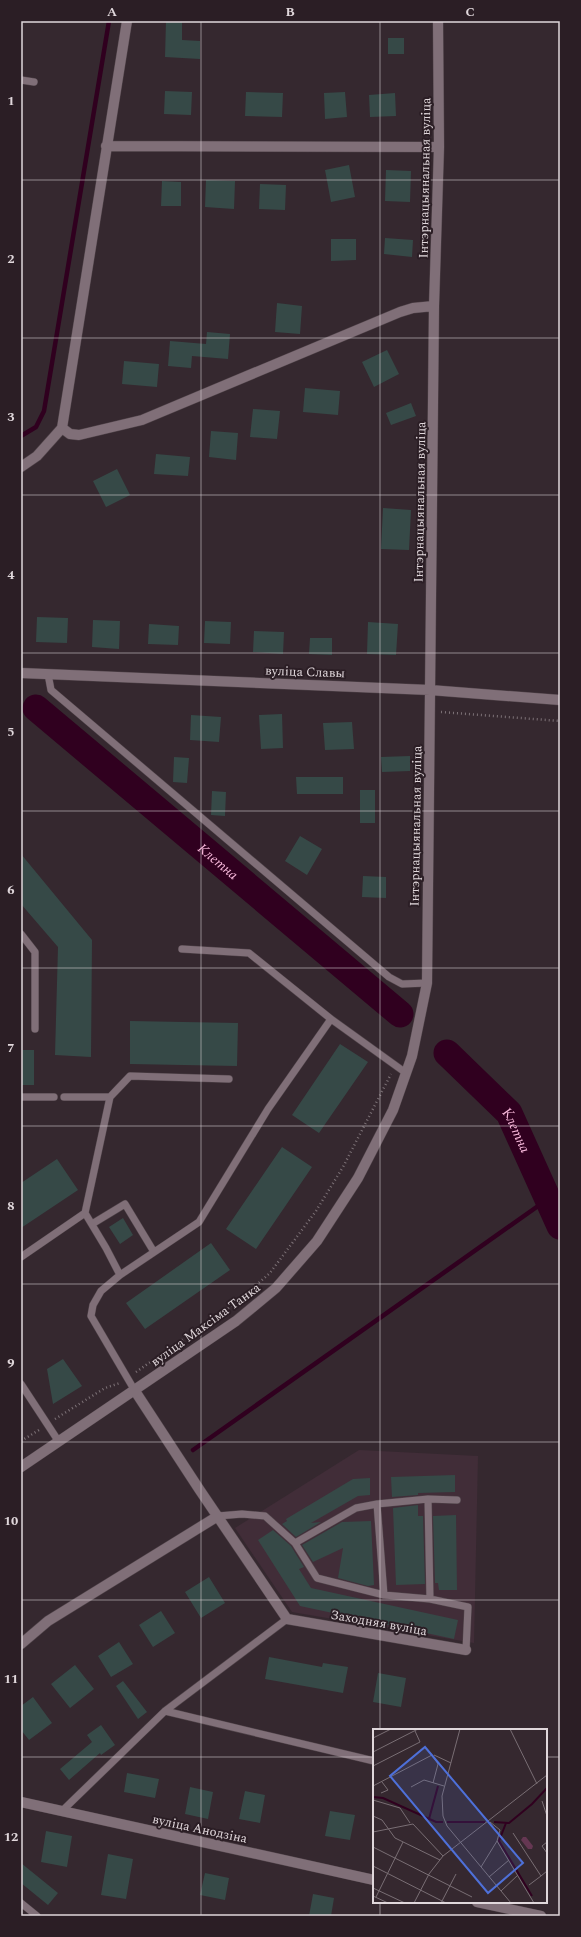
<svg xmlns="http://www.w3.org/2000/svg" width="581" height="1937" viewBox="0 0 581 1937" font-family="Spectral,serif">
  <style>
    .built { fill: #412d38 }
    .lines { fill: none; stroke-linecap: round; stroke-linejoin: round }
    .stream { stroke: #30001f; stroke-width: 4.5 }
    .river { stroke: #30001f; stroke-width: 27 }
    .building { fill: #364947 }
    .lane-casing { stroke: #50444a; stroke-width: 8 }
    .street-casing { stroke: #50444a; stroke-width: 11 }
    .path { stroke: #7d7277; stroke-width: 2.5; stroke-dasharray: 1 3; stroke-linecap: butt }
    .lane { stroke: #806f78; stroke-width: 7 }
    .street { stroke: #806f78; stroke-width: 10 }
    .grid { fill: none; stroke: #e0d7db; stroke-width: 1; stroke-opacity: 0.55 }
    .labels { text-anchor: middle; stroke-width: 4; stroke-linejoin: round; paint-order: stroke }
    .street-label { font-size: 13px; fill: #e0d7db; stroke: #2b1e25 }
    .water-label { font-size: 14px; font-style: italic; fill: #f8b8db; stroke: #2b1e25 }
    .inset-river { fill: none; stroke: #30001f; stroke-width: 2 }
    .inset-road { fill: none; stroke: #796e74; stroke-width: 1 }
    .view { fill: #4e70d9; fill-opacity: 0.15; stroke: #4e70d9; stroke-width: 2 }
    .inset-edge { fill: none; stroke: #e0d7db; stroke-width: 2 }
    .neatline { fill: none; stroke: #e0d7db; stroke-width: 1.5 }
    .grid-label { font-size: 13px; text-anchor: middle; font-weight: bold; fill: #e0d7db }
  </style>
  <rect width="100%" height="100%" fill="#35282f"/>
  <path class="built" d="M 359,1450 L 478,1456 L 474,1643 L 292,1612 L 235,1528 Z"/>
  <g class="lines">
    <path class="stream" d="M 21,436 L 36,427 L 44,411 L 109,21
      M 193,1450 L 548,1199"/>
    <g class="river">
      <path id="s1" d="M 36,708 L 400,1014"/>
      <path id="s2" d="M 447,1053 L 509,1113 L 560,1226"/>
    </g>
  </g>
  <path class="building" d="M 166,21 L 182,21 L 182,40 L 200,41 L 200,59 L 165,57 Z
    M 388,38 L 404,38 L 404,54 L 388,54 Z
    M 165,91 L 192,92 L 191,115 L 164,114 Z
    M 246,92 L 283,93 L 282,117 L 245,116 Z
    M 345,92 L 347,117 L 325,119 L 324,93 Z
    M 395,93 L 396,116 L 370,117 L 369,95 Z
    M 349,165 L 355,197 L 331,202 L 325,170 Z
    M 386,170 L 411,171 L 410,202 L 385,201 Z
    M 206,180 L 235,181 L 234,209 L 205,207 Z
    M 162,181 L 181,182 L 181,206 L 161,206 Z
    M 260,184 L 286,185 L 285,210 L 259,209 Z
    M 385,238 L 413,240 L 412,257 L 384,254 Z
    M 331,239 L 356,239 L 356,260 L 331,261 Z
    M 277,303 L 302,306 L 300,334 L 275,332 Z
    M 207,332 L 230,334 L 228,359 L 192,356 L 191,368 L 168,366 L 170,341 L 206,344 Z
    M 387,350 L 399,374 L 374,387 L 362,362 Z
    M 124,361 L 159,364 L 157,387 L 122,384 Z
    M 305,388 L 340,391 L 338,415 L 303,412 Z
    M 411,403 L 416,416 L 391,425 L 386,413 Z
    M 253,409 L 280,411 L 277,439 L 250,437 Z
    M 211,431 L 238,433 L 236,460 L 209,457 Z
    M 156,454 L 190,457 L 188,476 L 154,474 Z
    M 117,469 L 130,495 L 106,507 L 93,481 Z
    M 383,508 L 411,510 L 409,550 L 381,549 Z
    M 37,617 L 68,618 L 67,643 L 36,642 Z
    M 93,620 L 120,621 L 119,649 L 92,647 Z
    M 205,621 L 231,622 L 230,644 L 204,643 Z
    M 368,622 L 398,624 L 396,655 L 367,654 Z
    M 149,624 L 179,626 L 178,645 L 148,644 Z
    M 254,631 L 284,632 L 283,654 L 253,652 Z
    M 310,638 L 332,638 L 332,655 L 309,654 Z
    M 282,714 L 283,748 L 261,749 L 259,715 Z
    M 191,715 L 221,717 L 219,742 L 190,740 Z
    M 352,722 L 354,749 L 325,750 L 323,723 Z
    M 410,756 L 410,771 L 382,772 L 381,757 Z
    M 174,757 L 189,758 L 187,783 L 173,782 Z
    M 296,777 L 343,777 L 343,794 L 297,794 Z
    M 360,790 L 375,790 L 375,823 L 360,823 Z
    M 212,791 L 226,792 L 225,816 L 211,815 Z
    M 300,836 L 322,849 L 307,875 L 285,861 Z
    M 21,854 L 92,940 L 91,1057 L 55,1055 L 58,947 L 21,904 Z
    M 363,876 L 386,877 L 386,898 L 362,897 Z
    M 130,1021 L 238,1023 L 237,1066 L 130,1064 Z
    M 340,1044 L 368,1062 L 319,1133 L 292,1115 Z
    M 21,1050 L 34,1050 L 34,1085 L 21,1085 Z
    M 282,1147 L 312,1167 L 256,1249 L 226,1229 Z
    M 57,1159 L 78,1190 L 21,1228 L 21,1183 Z
    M 123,1218 L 133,1235 L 120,1244 L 109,1227 Z
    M 211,1243 L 230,1270 L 145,1329 L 126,1303 Z
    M 63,1359 L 82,1386 L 53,1404 L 47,1369 Z
    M 455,1475 L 455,1492 L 418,1493 L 418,1495 L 392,1497 L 391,1477 Z
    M 370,1478 L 370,1495 L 358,1496 L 311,1523 L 321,1522 L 296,1537 L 282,1524 L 287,1521 L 286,1519 L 353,1479 Z
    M 418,1505 L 418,1516 L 423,1516 L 425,1584 L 396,1585 L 393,1508 Z
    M 456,1515 L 457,1590 L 439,1590 L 438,1583 L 435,1583 L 433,1516 Z
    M 371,1521 L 374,1585 L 368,1586 L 338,1578 L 343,1548 L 313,1562 L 302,1545 L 342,1522 Z
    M 273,1530 L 291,1546 L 304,1567 L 299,1569 L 311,1588 L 458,1620 L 454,1639 L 300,1606 L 258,1540 Z
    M 209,1577 L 225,1603 L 201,1618 L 185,1592 Z
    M 161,1611 L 175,1633 L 153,1647 L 139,1625 Z
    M 119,1642 L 133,1664 L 111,1677 L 98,1656 Z
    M 269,1657 L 322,1667 L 323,1663 L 348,1667 L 343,1693 L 265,1679 Z
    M 75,1665 L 94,1689 L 70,1708 L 51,1684 Z
    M 378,1673 L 406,1678 L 401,1707 L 373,1702 Z
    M 123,1681 L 147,1712 L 138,1719 L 116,1686 Z
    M 33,1697 L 52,1723 L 29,1740 L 21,1730 L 21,1706 Z
    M 101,1725 L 115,1745 L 101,1755 L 100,1753 L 69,1780 L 60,1769 L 92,1742 L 87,1735 Z
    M 127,1773 L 159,1779 L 155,1798 L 124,1792 Z
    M 190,1787 L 213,1792 L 208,1819 L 185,1814 Z
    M 245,1791 L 265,1795 L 260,1823 L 239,1819 Z
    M 330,1811 L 355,1815 L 350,1840 L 325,1836 Z
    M 46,1831 L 72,1836 L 67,1867 L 41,1862 Z
    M 108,1854 L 133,1859 L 126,1899 L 101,1895 Z
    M 21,1863 L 58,1893 L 48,1905 L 21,1883 Z
    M 205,1873 L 229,1878 L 225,1900 L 200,1895 Z
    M 313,1894 L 334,1898 L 331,1916 L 309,1916 Z"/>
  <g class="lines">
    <g class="lane-casing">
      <path id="lane" d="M 21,80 L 34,82
        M 48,674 L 51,690 L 389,977 L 402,984 L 427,983
        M 21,934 L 35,952 L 35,1029
        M 182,949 L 249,953 L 331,1019 L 406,1073
        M 21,1097 L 54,1097
        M 64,1097 L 110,1097 L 130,1076 L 229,1079
        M 85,1213 L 106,1248 L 120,1275
        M 92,1224 L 125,1204 L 154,1252
        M 21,1257 L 85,1213 L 110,1097
        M 21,1384 L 59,1442
        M 135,1391 L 91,1316 L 93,1305 L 101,1291 L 120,1275 L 199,1222 L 268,1109 L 331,1019
        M 428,1499 L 430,1599
        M 377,1504 L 384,1595
        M 218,1516 L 242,1514 L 265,1516 L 295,1543 L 317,1578 L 384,1595 L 430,1599 L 468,1607 L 466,1650
        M 295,1543 L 356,1508 L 377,1504 L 428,1499 L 457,1500
        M 165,1711 L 374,1761
        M 62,1811 L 165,1711 L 287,1619
        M 21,1903 L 37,1916"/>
    </g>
    <g class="street-casing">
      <path id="street" d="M 106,146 L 439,147
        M 62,428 L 70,434 L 79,435 L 142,420 L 400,312 L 413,308 L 434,306
        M 21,467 L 37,456 L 62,428 L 127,21
        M 21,673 L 430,690 L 560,700
        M 135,1391 L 199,1489 L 287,1619 L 466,1650
        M 21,1467 L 236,1321 L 276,1288 L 317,1241 L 358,1178 L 393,1110 L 412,1056 L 427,983 L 434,306 L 439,147 L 438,21
        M 21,1644 L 48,1621 L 218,1516
        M 21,1802 L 374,1880
        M 477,1902 L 541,1916"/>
    </g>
    <path class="path" d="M 441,712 L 560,721
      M 136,1372 L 237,1302 L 270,1273 L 316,1211 L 343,1167 L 391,1074
      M 55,1419 L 105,1388 L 120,1383
      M 21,1441 L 39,1430"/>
    <use href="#lane" class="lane"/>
    <use href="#street" class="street"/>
  </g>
  <path class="grid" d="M 201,21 L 201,1916M 380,21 L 380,1730M 21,180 L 560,180M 21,338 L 560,338M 21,495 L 560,495M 21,653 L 560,653M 21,811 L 560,811M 21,968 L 560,968M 21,1126 L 560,1126M 21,1284 L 560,1284M 21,1442 L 560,1442M 21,1600 L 560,1600M 21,1757 L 374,1757M 546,1757 L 560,1757M 380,1902 L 380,1916"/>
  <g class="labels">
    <g class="street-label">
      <text transform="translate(424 178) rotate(-89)" y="5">Інтэрнацыянальная вуліца</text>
      <text transform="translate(419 502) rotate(-89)" y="5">Інтэрнацыянальная вуліца</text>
      <text transform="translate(305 671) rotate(2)" y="5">вуліца Славы</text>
      <text transform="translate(415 826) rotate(-89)" y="5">Інтэрнацыянальная вуліца</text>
      <text transform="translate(205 1324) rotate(-36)" y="5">вуліца Максіма Танка</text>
      <text transform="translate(379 1622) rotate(10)" y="5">Заходняя вуліца</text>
      <text transform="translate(200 1828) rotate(12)" y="5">вуліца Анодзіна</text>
    </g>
    <g class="water-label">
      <text dy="5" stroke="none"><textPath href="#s1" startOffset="238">Клетна</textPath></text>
      <text dy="5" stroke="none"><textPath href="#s2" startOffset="105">Клетна</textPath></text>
    </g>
  </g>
  <g transform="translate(373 1729)">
    <rect width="174" height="174" fill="#35282f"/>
    <path d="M 150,108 L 153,108 L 160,117 L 159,120 L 155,120 L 148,111 Z" fill="#653752"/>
    <path class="inset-river" d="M 0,68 L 10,69 L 63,93 L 70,93M 56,90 L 65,57M 74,93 L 112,93M 121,93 L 136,94 L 159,75 L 174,59M 133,94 L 126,112 L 159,167"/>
    <path class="inset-road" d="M 87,0 L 69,67 L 70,87 L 74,97 L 138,174M 137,0 L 164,55M 0,9 L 18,0M 0,23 L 45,0M 61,26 L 78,34M 0,37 L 47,13 L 42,2M 0,57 L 59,26 L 65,35 L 60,54M 38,58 L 51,51 L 71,57M 8,64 L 15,61 L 9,53M 0,71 L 27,79 L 37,94M 169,72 L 174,87M 0,87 L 9,91 L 22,109 L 67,131M 117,93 L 127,101 L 124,112 L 161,174M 0,103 L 40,95 L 70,127M 140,104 L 168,147 L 174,142M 174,113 L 169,117 L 174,124M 0,118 L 99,168M 0,137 L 73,174M 108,138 L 124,112M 116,148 L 136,131M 156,156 L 168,147M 0,159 L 32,174M 128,162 L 145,146M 0,167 L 15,174M 3,168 L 30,113M 41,174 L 56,145 L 70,127 L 174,46M 68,174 L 83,145"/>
    <path class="view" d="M 52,18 L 150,134 L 115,164 L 17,47 Z"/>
    <rect width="174" height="174" class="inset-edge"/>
  </g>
  <rect width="581" height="1937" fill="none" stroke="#2b1e25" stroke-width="44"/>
  <rect x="22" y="22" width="537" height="1893" class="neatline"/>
  <g class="grid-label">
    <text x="112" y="16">A</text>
    <text x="290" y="16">B</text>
    <text x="470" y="16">C</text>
    <text x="11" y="105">1</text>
    <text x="11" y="263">2</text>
    <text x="11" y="421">3</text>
    <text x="11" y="579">4</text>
    <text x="11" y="736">5</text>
    <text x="11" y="894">6</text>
    <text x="11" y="1052">7</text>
    <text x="11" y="1210">8</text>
    <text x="11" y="1367">9</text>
    <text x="11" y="1525">10</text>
    <text x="11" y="1683">11</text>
    <text x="11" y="1841">12</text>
  </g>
</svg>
